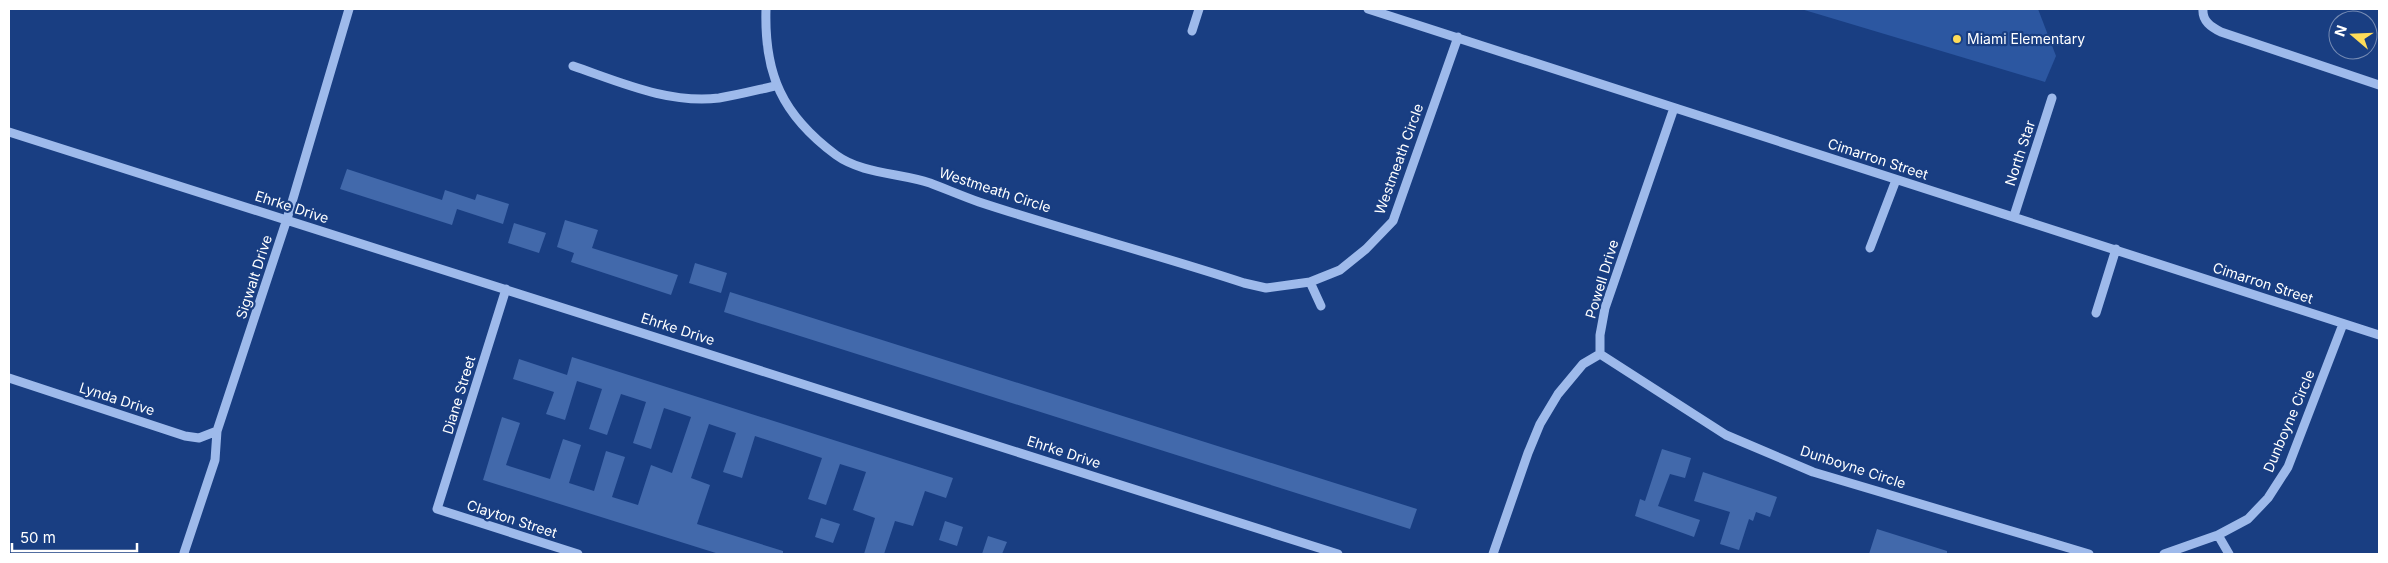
<svg xmlns="http://www.w3.org/2000/svg" width="2388" height="563" viewBox="0 0 2388 563" font-family="Inter,sans-serif">
  <style>
    .green { fill: #2c57a1 }
    .building { fill: #4269ab }
    .lines { fill: none; stroke-linecap: round; stroke-linejoin: round }
    .minor { stroke: #9ebaeb; stroke-width: 9 }
    .poi-dot { fill: #fedc59; stroke: #193e82; stroke-width: 2 }
    .labels { text-anchor: middle; stroke-width: 4.5; stroke-linejoin: round; paint-order: stroke }
    .poi-label { font-size: 14px; fill: #fff; stroke: #193e82; text-anchor: start }
    .street-label { font-size: 14px; fill: #fff; stroke: #193e82 }
  </style>
  <rect width="100%" height="100%" fill="#193e82"/>
  <path class="green" d="M 1801,9 L 2038,9 L 2056,56 L 2045,82 Z"/>
  <path class="building" d="M 347,169 L 442,200 L 445,190 L 475,200 L 477,194 L 509,204 L 503,224 L 457,209 L 452,225 L 340,189 Z
    M 565,220 L 598,230 L 592,248 L 678,275 L 671,295 L 571,262 L 574,253 L 557,247 Z
    M 514,223 L 546,233 L 539,253 L 508,243 Z
    M 695,263 L 727,273 L 721,293 L 689,283 Z
    M 730,292 L 1417,509 L 1410,529 L 724,312 Z
    M 572,357 L 953,478 L 946,498 L 925,491 L 913,526 L 895,521 L 884,554 L 864,554 L 875,518 L 853,510 L 866,472 L 840,464 L 826,505 L 808,499 L 822,458 L 755,436 L 742,478 L 723,472 L 736,433 L 709,424 L 691,478 L 710,485 L 697,524 L 783,551 L 783,554 L 719,554 L 483,480 L 502,417 L 520,423 L 506,465 L 550,479 L 563,439 L 581,445 L 569,483 L 594,491 L 606,451 L 625,457 L 612,497 L 638,505 L 651,465 L 672,473 L 691,417 L 664,408 L 651,449 L 633,443 L 646,402 L 621,394 L 607,435 L 589,429 L 602,389 L 577,381 L 565,420 L 546,414 L 554,392 L 513,379 L 519,359 L 567,375 Z
    M 1662,449 L 1691,458 L 1685,478 L 1670,474 L 1658,506 L 1700,520 L 1694,537 L 1635,516 L 1640,499 L 1645,501 Z
    M 1703,472 L 1777,497 L 1770,517 L 1756,512 L 1753,521 L 1749,519 L 1739,550 L 1720,544 L 1730,512 L 1694,501 Z
    M 821,518 L 840,524 L 833,543 L 815,537 Z
    M 945,521 L 963,527 L 957,546 L 939,540 Z
    M 1877,529 L 1947,551 L 1947,554 L 1869,554 Z
    M 988,536 L 1007,542 L 1002,554 L 982,554 Z"/>
  <g class="lines">
    <path class="minor" d="M 766,9 C 764,74 782,115 836,155 C 862,174 900,173 930,183 C 946,189 962,196 979,202 C 1067,231 1156,254 1244,283 L 1266,288 L 1310,282
      M 1368,9 L 2379,335
      M 2203,9 C 2202,21 2211,27 2221,32 L 2379,85
      M 1192,31 L 1199,9
      M 573,66 C 620,82 668,104 719,98 C 738,95 757,90 775,86
      M 9,132 L 1338,554
      M 2014,216 L 2052,98
      M 1870,248 L 1896,180
      M 506,289 L 437,509 L 578,554
      M 1321,306 L 1310,282 L 1340,270 L 1366,249 L 1393,221 L 1458,37
      M 2096,313 L 2116,249
      M 1600,354 L 1726,435 L 1813,472 L 2089,554
      M 9,378 L 185,436 L 199,438 L 217,431
      M 2218,535 L 2229,554
      M 184,553 L 215,460 L 217,431 L 287,219 L 349,9
      M 1493,554 L 1528,453 L 1540,424 L 1558,394 L 1583,364 L 1600,354 L 1600,335 L 1605,308 L 1674,108
      M 2164,554 L 2218,535 L 2248,519 L 2268,498 L 2288,467 L 2343,324"/>
  </g>
  <circle class="poi-dot" cx="1957" cy="39" r="5"/>
  <g class="labels">
    <g class="poi-label">
      <text x="1967" y="44">Miami Elementary</text>
    </g>
    <g class="street-label">
      <text transform="translate(2020 153) rotate(-72)" y="5">North Star</text>
      <text transform="translate(1399 159) rotate(-70)" y="5">Westmeath Circle</text>
      <text transform="translate(1878 159) rotate(18)" y="5">Cimarron Street</text>
      <text transform="translate(995 190) rotate(18)" y="5">Westmeath Circle</text>
      <text transform="translate(292 207) rotate(18)" y="5">Ehrke Drive</text>
      <text transform="translate(254 277) rotate(-72)" y="5">Sigwalt Drive</text>
      <text transform="translate(1602 279) rotate(-73)" y="5">Powell Drive</text>
      <text transform="translate(2263 283) rotate(18)" y="5">Cimarron Street</text>
      <text transform="translate(678 329) rotate(18)" y="5">Ehrke Drive</text>
      <text transform="translate(459 395) rotate(-73)" y="5">Diane Street</text>
      <text transform="translate(117 399) rotate(18)" y="5">Lynda Drive</text>
      <text transform="translate(2289 421) rotate(-67)" y="5">Dunboyne Circle</text>
      <text transform="translate(1064 452) rotate(18)" y="5">Ehrke Drive</text>
      <text transform="translate(1853 467) rotate(18)" y="5">Dunboyne Circle</text>
      <text transform="translate(512 519) rotate(18)" y="5">Clayton Street</text>
    </g>
  </g>
  <rect width="2388" height="563" fill="none" stroke="#ffffff" stroke-width="20"/>
  <g transform="translate(2353 35) rotate(289)"><circle r="24" fill="#193e82" stroke="#758bb4"/>
  <path d="M0-4L9 19L0 12L-9 19Z" fill="#fedc59"/>
  <text y="-8" font-size="14" font-weight="bold" text-anchor="middle" fill="#ffffff">N</text>
  </g>
  <path d="M12 543v8h125v-8" fill="none" stroke="#ffffff" stroke-width="2.5"/>
  <text x="20" y="543" font-size="15" fill="#ffffff" stroke="#193e82" stroke-width="4" paint-order="stroke">50 m</text>
</svg>
